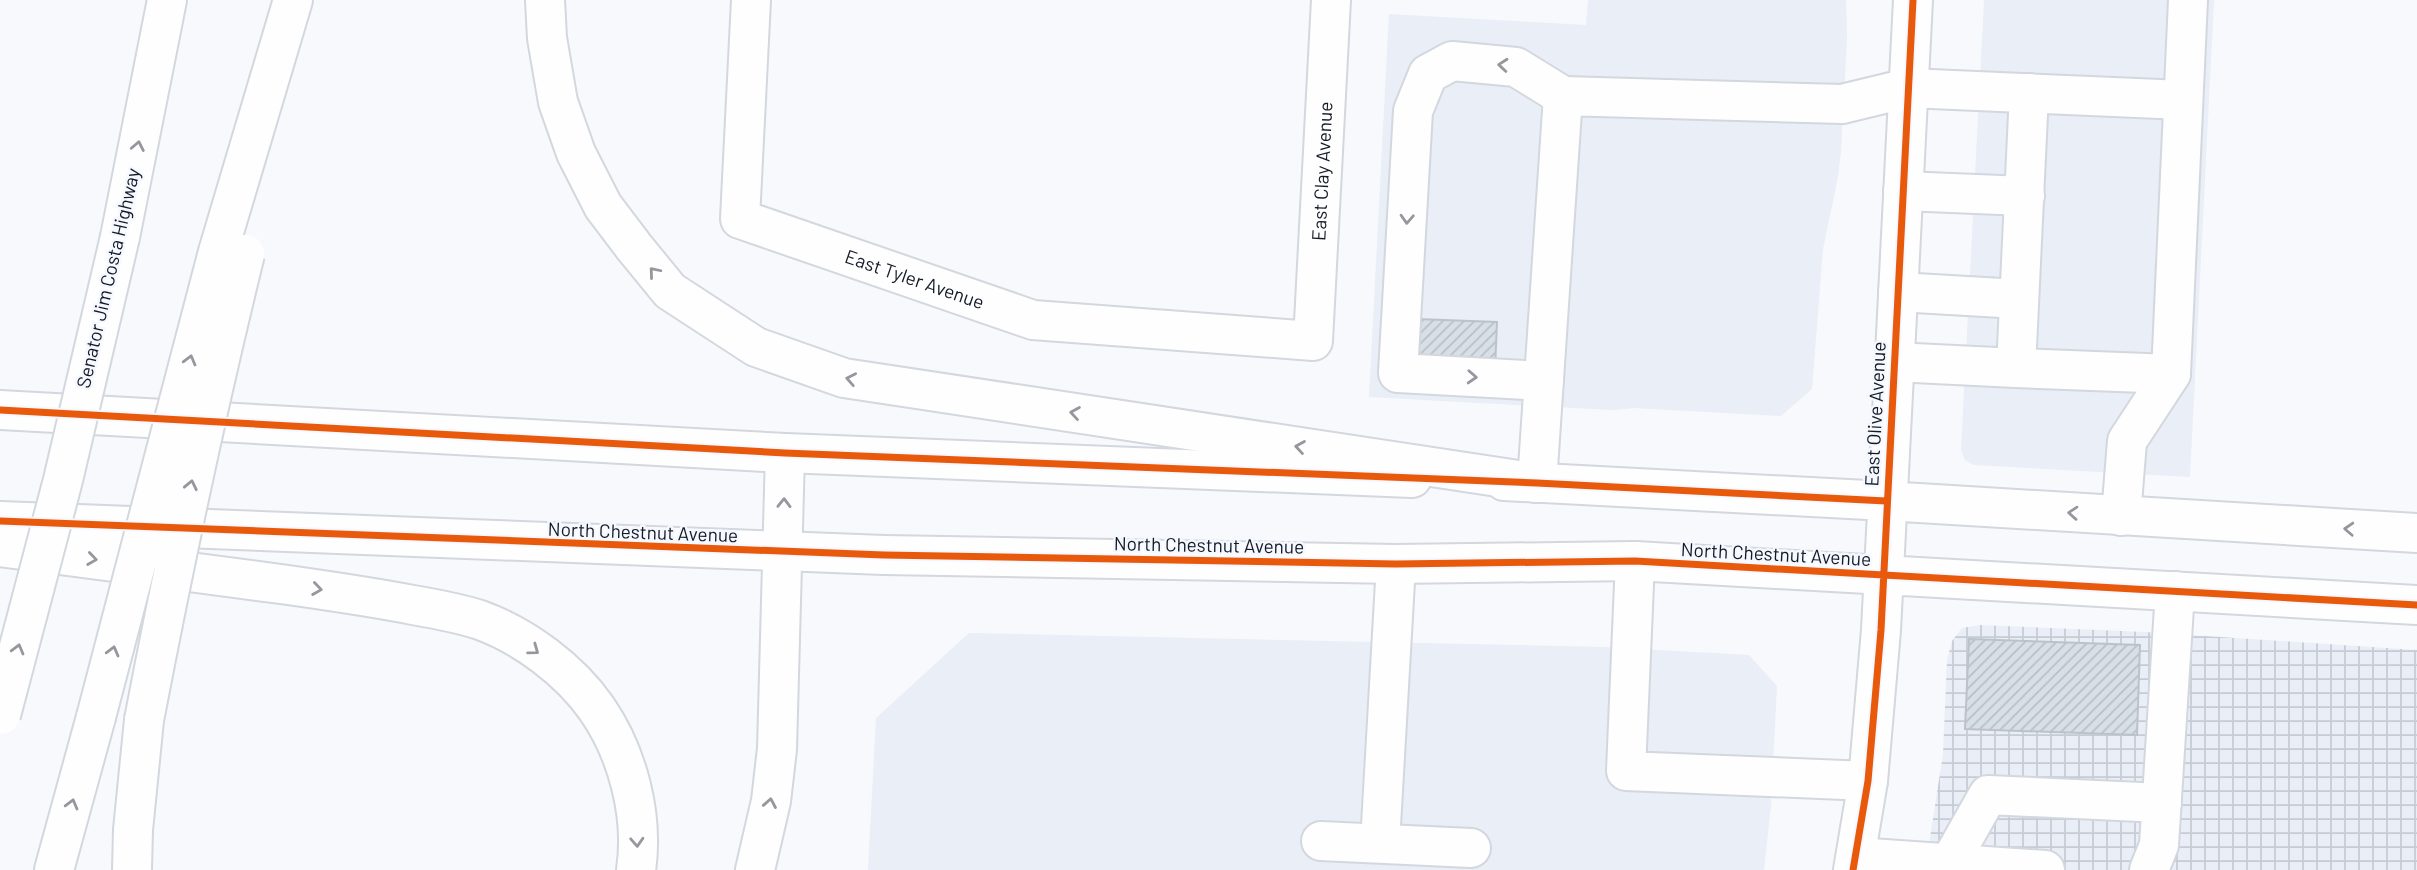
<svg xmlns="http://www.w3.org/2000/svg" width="2417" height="870" viewBox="0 0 2417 870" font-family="Barlow,sans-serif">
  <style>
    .built { fill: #e9eef7 }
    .industrial { fill: url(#industrial-grid) }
    .building { fill: url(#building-hatch); stroke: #bcc3c8; stroke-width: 2 }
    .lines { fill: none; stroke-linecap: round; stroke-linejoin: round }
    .minor-casing { stroke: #d3d7de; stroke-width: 42 }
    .major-casing { stroke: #d3d7de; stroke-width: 42 }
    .highway-casing { stroke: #d3d7de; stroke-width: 42 }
    .minor { stroke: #fefeff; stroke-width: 38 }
    .major { stroke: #fefeff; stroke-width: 38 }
    .highway { stroke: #fefeff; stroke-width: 38 }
    .highway-bridge-casing { stroke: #d3d7de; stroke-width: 42; stroke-linecap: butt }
    .highway-bridge { stroke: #fefeff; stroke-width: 38 }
    .cycleway-casing { stroke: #f5f8fe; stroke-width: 11 }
    .cycleway { stroke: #e8590c; stroke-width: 7 }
    .oneway { stroke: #95979d }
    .labels { text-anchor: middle; stroke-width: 5; stroke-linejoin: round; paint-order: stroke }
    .street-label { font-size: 19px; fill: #141a25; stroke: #f5f8fe }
  </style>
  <defs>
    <pattern id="industrial-grid" width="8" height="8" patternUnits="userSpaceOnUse" patternTransform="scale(1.75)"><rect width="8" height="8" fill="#e9eef7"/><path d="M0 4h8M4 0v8" fill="none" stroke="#c7ccd4"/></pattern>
    <pattern id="building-hatch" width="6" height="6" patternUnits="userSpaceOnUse" patternTransform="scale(1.75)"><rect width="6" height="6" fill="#d8dfe6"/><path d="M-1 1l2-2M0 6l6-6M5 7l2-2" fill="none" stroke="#b8bfc5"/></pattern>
  </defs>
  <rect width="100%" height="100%" fill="#f7f9fc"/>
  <path class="built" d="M 1588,0 L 1846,0 L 1847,39 L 1841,151 L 1838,177 L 1823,249 L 1812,389 L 1781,416 L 1634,408 L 1612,410 L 1369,397 L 1389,14 L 1586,25 Z
    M 1984,0 L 2214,0 L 2190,477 L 1974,465 L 1965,460 L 1961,450 Z
    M 969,633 L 1603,647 L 1749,655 L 1777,686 L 1771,805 L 1764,870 L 868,870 L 876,718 Z"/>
  <path class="industrial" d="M 1980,625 L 2145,632 L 2417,650 L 2417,870 L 1925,870 L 1943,754 L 1947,660 L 1952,641 L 1962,628 Z"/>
  <path class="building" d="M 1417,319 L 1497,322 L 1495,370 L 1415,366 Z
    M 1969,639 L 2140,645 L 2137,735 L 1965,729 Z"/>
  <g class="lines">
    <g class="minor-casing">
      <g id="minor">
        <path id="s1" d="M 751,0 L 740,219 L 1033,320 L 1313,341 L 1331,0"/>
        <path d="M 2029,93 L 2016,368 L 2171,374"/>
        <path d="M 1903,191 L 2025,196"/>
        <path d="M 1898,292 L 2019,299"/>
        <path d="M 1894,362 L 2016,368"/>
        <path d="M 1544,381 L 1398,373 L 1413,111 L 1428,74 L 1452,61 L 1516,67 L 1563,96"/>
        <path d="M 1537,483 L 1563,96 L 1842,104 L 1908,88 L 2183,100"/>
        <path d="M 2121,516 L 2127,441 L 2171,374 L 2188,0"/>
        <path d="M 1635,561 L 1626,771 L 1868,781"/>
        <path d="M 1321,841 L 1471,848"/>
        <path d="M 1380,843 L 1396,564"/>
        <path d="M 1856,857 L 2045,870"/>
        <path d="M 1949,864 L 1988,795 L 2162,803"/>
        <path d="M 2149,870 L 2159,845 L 2175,591"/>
      </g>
    </g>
    <g class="major-casing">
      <path id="major" d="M 0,410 L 785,453 L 1412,478
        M 1504,481 L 1886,501 L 2417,533
        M 0,521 L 884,555 L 1396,564 L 1635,561 L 2417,605
        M 1853,870 L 1868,781 L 1881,630 L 1913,0"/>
    </g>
    <g class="highway-casing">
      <path id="highway" d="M 545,0 L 547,38 L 558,102 L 576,153 L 603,206 L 634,247 L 670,291 L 756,347 L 844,378 L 1537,483
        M 120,237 L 167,0
        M 218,252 L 293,0
        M 0,547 C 96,560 192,572 288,585 C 330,591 372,597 413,605 C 436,609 459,613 480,620 C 524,636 570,670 597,709 C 628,754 644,816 636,870
        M 54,870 L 96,717
        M 132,870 L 133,830 L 144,720
        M 755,870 L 771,801 L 777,749 L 785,453"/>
    </g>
    <use href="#minor" class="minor"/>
    <use href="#major" class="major"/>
    <use href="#highway" class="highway"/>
    <g class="highway-bridge-casing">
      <path id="highway-bridge" d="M 1,715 L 63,480 L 120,237
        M 96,717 L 218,252
        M 144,720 C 174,564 207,408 245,254"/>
    </g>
    <use href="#highway-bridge" class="highway-bridge"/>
    <g class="cycleway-casing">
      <path id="cycleway" d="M 0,410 L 785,453 L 1537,483 L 1886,501
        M 0,521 L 884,555 L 1396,564 L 1635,561 L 2417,605
        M 1853,870 L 1868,781 L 1881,630 L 1913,0"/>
    </g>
    <use href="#cycleway" class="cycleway"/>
  </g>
  <defs><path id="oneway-chevron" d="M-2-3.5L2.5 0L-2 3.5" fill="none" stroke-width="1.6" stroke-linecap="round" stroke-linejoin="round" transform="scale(1.75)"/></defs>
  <g class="oneway">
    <use href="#oneway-chevron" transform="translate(1503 65) rotate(-175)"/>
    <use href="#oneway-chevron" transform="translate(138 146) rotate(-79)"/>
    <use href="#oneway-chevron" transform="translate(1407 219) rotate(93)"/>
    <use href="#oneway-chevron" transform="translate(654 272) rotate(-130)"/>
    <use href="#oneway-chevron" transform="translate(190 360) rotate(-75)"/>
    <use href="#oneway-chevron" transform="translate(1472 377) rotate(3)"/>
    <use href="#oneway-chevron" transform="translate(851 379) rotate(-169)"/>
    <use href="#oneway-chevron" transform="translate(1075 413) rotate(-171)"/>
    <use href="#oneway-chevron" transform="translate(1300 447) rotate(-171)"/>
    <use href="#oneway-chevron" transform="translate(191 485) rotate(-78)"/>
    <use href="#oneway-chevron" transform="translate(784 503) rotate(-89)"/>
    <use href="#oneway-chevron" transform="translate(2073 513) rotate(-176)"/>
    <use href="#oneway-chevron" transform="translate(2349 529) rotate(-177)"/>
    <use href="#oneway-chevron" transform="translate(92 559) rotate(8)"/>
    <use href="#oneway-chevron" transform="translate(317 589) rotate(8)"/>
    <use href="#oneway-chevron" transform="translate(18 649) rotate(-75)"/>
    <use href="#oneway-chevron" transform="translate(534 650) rotate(36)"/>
    <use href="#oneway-chevron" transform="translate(113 651) rotate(-75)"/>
    <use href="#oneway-chevron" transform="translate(770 803) rotate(-80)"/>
    <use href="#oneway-chevron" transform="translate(72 804) rotate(-75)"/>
    <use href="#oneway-chevron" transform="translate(637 842) rotate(87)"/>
  </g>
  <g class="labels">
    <g class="street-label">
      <text dy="7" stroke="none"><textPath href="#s1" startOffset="980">East Clay Avenue</textPath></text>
      <text transform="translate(108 278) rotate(-77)" y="7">Senator Jim Costa Highway</text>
      <text dy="7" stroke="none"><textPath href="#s1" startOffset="404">East Tyler Avenue</textPath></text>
      <text transform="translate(1875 414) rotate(-87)" y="7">East Olive Avenue</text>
      <text transform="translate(643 532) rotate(2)" y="7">North Chestnut Avenue</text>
      <text transform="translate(1209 545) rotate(1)" y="7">North Chestnut Avenue</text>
      <text transform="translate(1776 554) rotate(3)" y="7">North Chestnut Avenue</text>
    </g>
  </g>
</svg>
